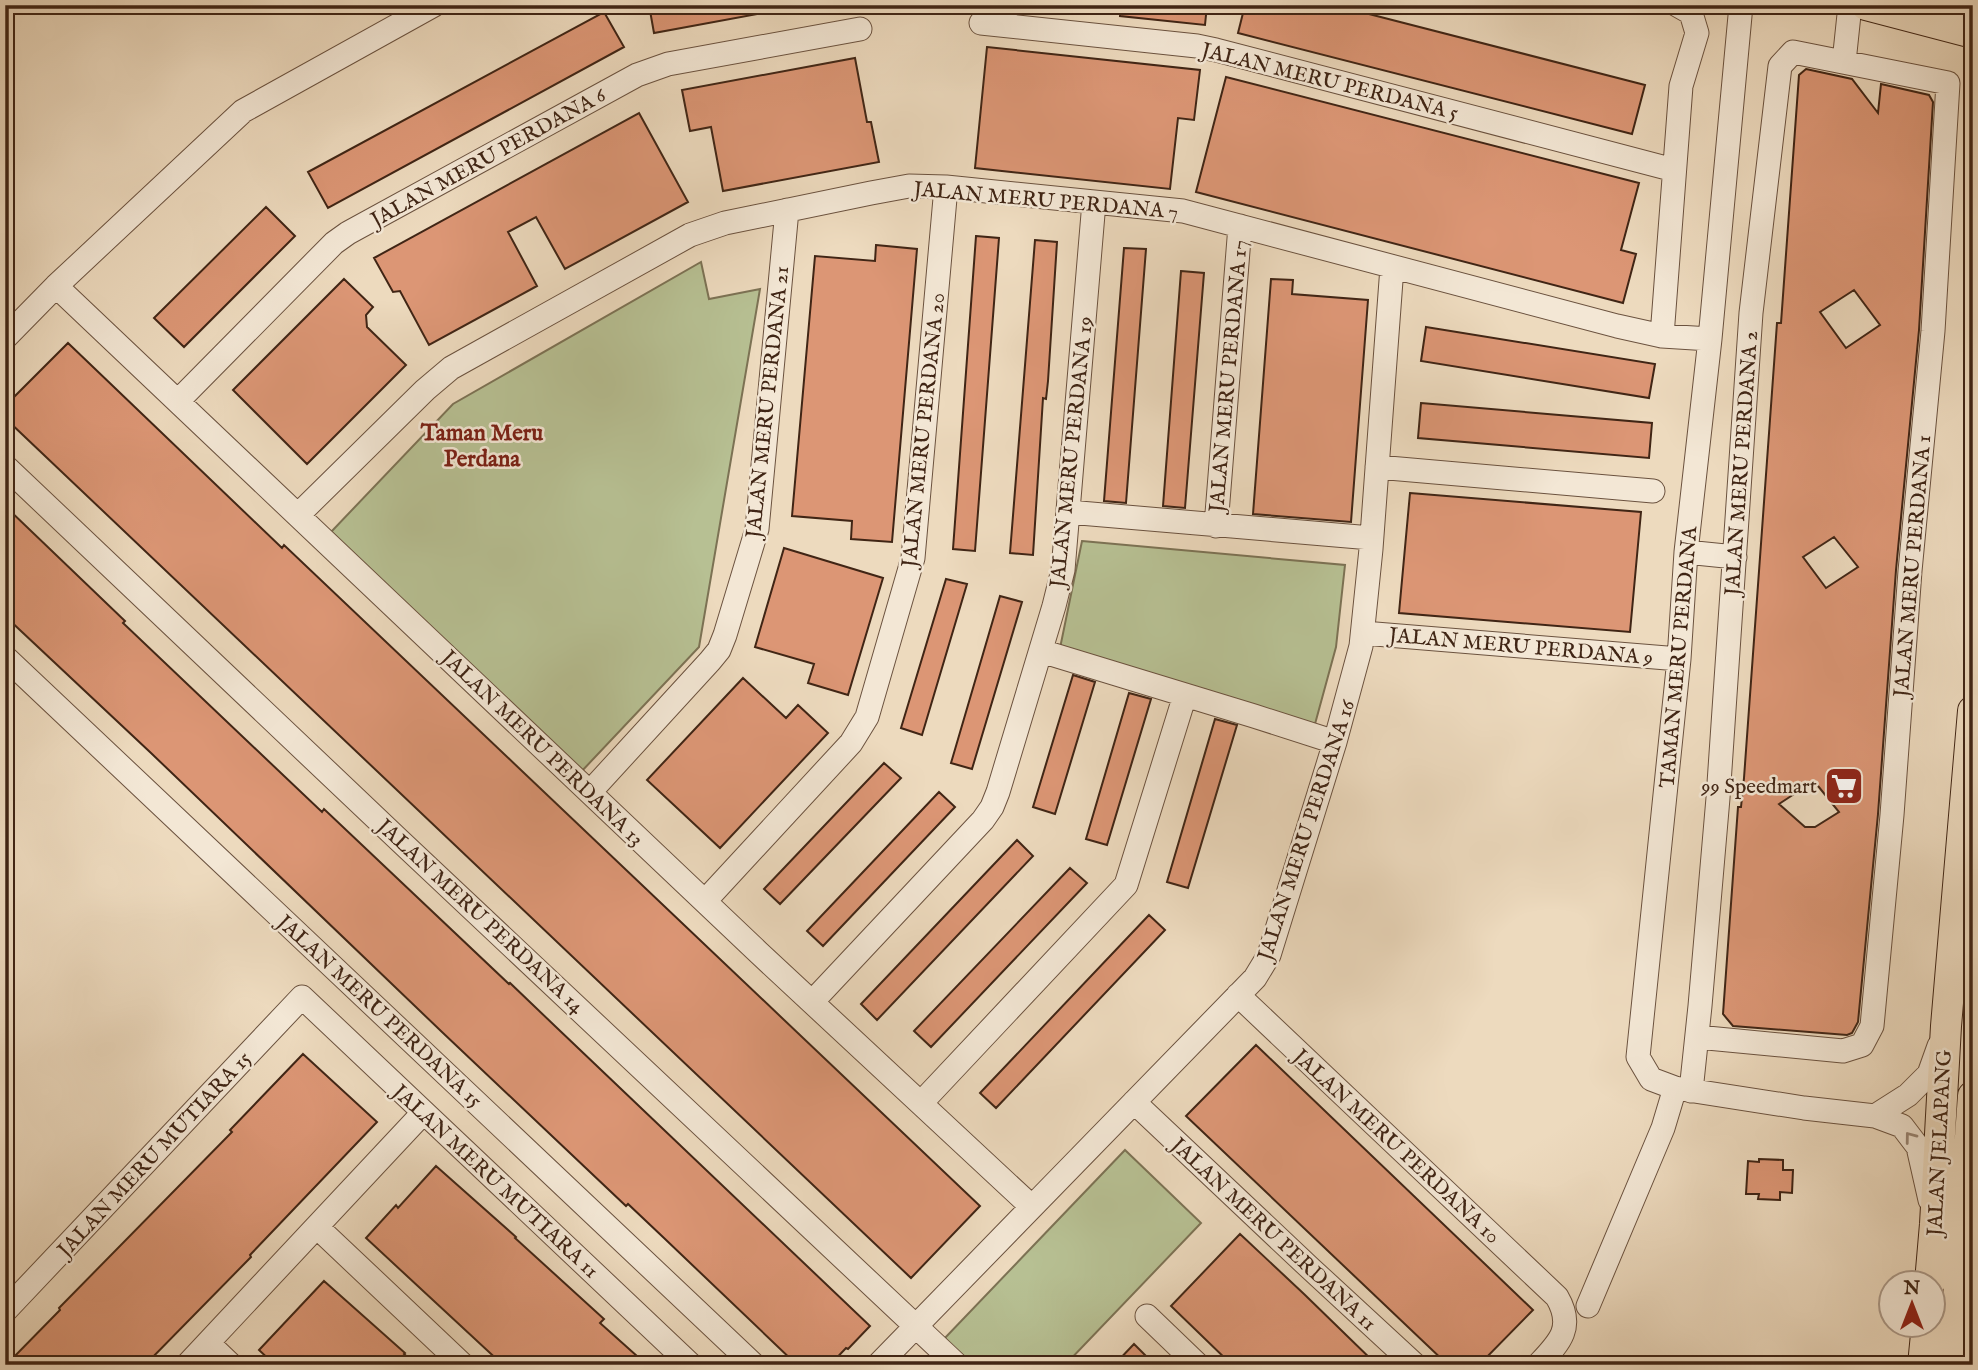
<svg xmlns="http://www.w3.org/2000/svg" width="1978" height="1370" viewBox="0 0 1978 1370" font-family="'IM FELL English',serif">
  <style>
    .green { fill: #b7c093; stroke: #7c7254; stroke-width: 2 }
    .building { fill: #dc9675; stroke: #402515; stroke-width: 2; fill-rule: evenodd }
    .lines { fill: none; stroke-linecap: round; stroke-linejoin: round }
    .minor-casing { stroke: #6b523f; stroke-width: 25 }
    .major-casing { stroke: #402515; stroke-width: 32 }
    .minor { stroke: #f3e7d5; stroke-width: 23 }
    .major { stroke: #eddabe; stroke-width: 30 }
    .oneway { stroke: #9a8675 }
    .labels { text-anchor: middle; stroke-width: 5; stroke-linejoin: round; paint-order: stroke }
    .street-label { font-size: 21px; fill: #402515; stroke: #f3e7d5 }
    .poi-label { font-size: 21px; fill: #402515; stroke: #f3e7d5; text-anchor: end }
    .neighbourhood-label { font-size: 23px; font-weight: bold; fill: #7a1f14; stroke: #f3e7d5 }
  </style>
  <rect width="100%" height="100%" fill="#eddabe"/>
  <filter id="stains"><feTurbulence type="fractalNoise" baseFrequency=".00286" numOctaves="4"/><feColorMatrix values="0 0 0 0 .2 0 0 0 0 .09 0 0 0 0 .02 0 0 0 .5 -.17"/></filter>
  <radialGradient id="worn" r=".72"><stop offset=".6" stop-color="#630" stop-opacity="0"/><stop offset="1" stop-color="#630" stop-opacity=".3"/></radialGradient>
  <path class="green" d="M 701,262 L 709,299 L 760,289 L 699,647 L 580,773 L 331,532 L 453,404 Z
    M 1082,541 L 1345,565 L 1336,647 L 1312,735 L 1060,648 Z
    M 1125,1150 L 1201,1223 L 1065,1365 L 969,1365 L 943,1340 Z"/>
  <path class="building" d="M 649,5 L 762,5 L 763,13 L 654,33 Z
    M 1121,5 L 1207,5 L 1205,25 L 1120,16 Z
    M 1245,5 L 1334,5 L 1645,85 L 1632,134 L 1238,33 Z
    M 604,12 L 624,47 L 328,208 L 308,172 Z
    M 987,47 L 1200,70 L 1194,120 L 1178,118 L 1170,189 L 975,168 Z
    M 855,58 L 867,122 L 871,122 L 879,162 L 723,191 L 711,127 L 690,131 L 682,90 Z
    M 1806,69 L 1852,79 L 1878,113 L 1881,84 L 1929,95 L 1933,102 L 1919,330 L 1896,570 L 1878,814 L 1858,1022 L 1852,1033 L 1847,1035 L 1733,1026 L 1723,1014 L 1738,807 L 1741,807 L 1744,778 L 1777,323 L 1781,323 L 1799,75 ZM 1854,290 L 1880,325 L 1846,348 L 1820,312 ZM 1834,537 L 1858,567 L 1826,588 L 1803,557 ZM 1814,781 L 1839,812 L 1815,827 L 1805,827 L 1779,804 Z
    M 1226,77 L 1639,183 L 1621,250 L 1636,254 L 1623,303 L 1196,192 Z
    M 639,113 L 688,202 L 565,269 L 536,217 L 508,232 L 537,286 L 429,345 L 400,291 L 393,292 L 374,258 Z
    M 266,207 L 295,236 L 184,347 L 154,318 Z
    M 976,236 L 999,238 L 975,551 L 953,549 Z
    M 1035,240 L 1057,242 L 1048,381 L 1046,399 L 1043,398 L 1033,555 L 1010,553 Z
    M 876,245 L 917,249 L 892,542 L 851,539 L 852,521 L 792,516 L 815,256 L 875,261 Z
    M 1124,248 L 1146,249 L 1126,503 L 1104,501 Z
    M 1181,271 L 1204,273 L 1185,508 L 1163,506 Z
    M 344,279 L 373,307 L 366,315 L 367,327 L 406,365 L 307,464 L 233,390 Z
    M 1271,279 L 1293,280 L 1292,294 L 1368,300 L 1351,522 L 1253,514 Z
    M 1426,327 L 1655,364 L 1649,398 L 1421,361 Z
    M 68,343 L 282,548 L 284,545 L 980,1206 L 911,1278 L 5,418 L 5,406 Z
    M 1421,403 L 1652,423 L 1649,458 L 1418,438 Z
    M 1410,493 L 1641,512 L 1630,632 L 1399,613 Z
    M 5,506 L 125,621 L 123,623 L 322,812 L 324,809 L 509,984 L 510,983 L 556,1027 L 870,1326 L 848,1349 L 846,1348 L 830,1365 L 797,1365 L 664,1238 L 628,1204 L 626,1206 L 442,1032 L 151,753 L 5,616 Z
    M 784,548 L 883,578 L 848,695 L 808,683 L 814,664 L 755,647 Z
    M 946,579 L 967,584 L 922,735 L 901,728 Z
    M 1000,596 L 1022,602 L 972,769 L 951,763 Z
    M 1073,675 L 1095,682 L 1055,814 L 1033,807 Z
    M 743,678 L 786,718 L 798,705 L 828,733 L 720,848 L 647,780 Z
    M 1129,693 L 1151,699 L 1107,845 L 1086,839 Z
    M 1215,719 L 1237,725 L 1188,888 L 1167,882 Z
    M 884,763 L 901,778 L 780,904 L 764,889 Z
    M 939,792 L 955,807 L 823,946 L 807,931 Z
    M 1017,840 L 1033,856 L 877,1020 L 861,1004 Z
    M 1070,868 L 1087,883 L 931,1047 L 914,1031 Z
    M 1149,915 L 1165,930 L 996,1108 L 980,1093 Z
    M 1256,1045 L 1533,1310 L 1479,1365 L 1448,1365 L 1186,1116 Z
    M 303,1054 L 377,1122 L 250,1255 L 251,1257 L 145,1365 L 6,1365 L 60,1310 L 59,1308 L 232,1132 L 230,1130 Z
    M 1759,1159 L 1783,1160 L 1783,1170 L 1793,1170 L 1792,1193 L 1780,1192 L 1780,1200 L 1758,1199 L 1759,1194 L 1746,1194 L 1748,1161 L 1759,1162 Z
    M 436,1166 L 516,1237 L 515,1238 L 604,1319 L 600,1323 L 647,1365 L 503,1365 L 366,1238 L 396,1205 L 398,1208 Z
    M 1240,1234 L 1304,1294 L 1377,1365 L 1232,1365 L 1171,1306 Z
    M 324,1281 L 405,1353 L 404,1354 L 416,1365 L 275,1365 L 259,1350 Z
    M 1134,1344 L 1155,1365 L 1114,1365 Z"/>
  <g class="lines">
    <g class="minor-casing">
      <path id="minor" d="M 1741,5 L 1710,339 L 1686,552 L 1679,659 L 1638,1057 L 1651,1079 L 1675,1088 L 1804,1108 L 1875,1116 L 1902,1126 L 1918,1147 L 1930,1200
        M 981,23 L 1197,46 L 1216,50 L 1674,170
        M 1844,62 L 1850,5
        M 56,286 L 758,952 L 1032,1207
        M 1662,336 L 1681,86 L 1697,33 L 1691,13 L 1677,5
        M 5,338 L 56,286 L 243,111 L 434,5
        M 178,401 L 334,243 L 348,233 L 637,75 L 668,64 L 860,29
        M 5,466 L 399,840 L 957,1365
        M 1377,467 L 1653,491
        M 1068,512 L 1371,538
        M 298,515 L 425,390 L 451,368 L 690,235 L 725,223 L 871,193 L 909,186 L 946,187 L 1183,211 L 1617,326 L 1662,336 L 1710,339
        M 1216,526 L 1240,226
        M 1686,552 L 1735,557
        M 1363,633 L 1679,659
        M 1041,651 L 1254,716 L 1335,742
        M 5,657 L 754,1365
        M 590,792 L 710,661 L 719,650 L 725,635 L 757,529 L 787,210
        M 705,901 L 851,743 L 867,717 L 913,558 L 946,187
        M 1238,995 L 1557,1297 C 1575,1328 1559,1343 1538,1365
        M 813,1001 L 983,820 L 992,807 L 998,792 L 1054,606 L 1063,570 L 1094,202
        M 1691,1091 L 1700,1006 L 1718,798 L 1751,313 L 1780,66 L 1793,52 L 1948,83 L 1933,331 L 1910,571 L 1892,815 L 1872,1026 L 1862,1045 L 1843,1051 L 1697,1037
        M 1134,1102 L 1311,1269 L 1415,1365
        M 921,1103 L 1126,885 L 1185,695
        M 1875,1116 L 1908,1095 L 1929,1074 L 1939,1046
        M 317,1227 L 463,1365
        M 1588,1306 L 1663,1128 L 1675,1088
        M 5,1311 L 302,997 L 691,1365
        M 1147,1316 L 1198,1365
        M 208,1343 L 231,1365
        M 187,1365 L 423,1113
        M 878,1365 L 1255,978 L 1269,955 L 1335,742 L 1361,646 L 1371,549 L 1392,267"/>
    </g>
    <g class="major-casing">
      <path id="major" d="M 1866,5 L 1973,33
        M 1930,1282 L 1935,1224 L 1946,1026 L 1973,711
        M 1923,1365 L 1927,1324
        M 1953,1365 L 1973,1096"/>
    </g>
    <use href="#minor" class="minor"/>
    <use href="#major" class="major"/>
  </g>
  <defs><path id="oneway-chevron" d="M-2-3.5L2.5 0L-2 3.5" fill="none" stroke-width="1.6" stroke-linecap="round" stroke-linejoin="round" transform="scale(1.75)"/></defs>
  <use class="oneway" href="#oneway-chevron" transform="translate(1910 1137) rotate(-127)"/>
  <defs>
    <g id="supermarket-square" transform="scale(2.0125)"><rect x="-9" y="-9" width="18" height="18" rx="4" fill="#8f2418" stroke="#f3e7d5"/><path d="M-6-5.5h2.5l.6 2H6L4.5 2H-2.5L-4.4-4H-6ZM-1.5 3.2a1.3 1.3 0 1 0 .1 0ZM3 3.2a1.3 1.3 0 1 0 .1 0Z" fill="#fff"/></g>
  </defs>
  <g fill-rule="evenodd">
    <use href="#supermarket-square" x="1844" y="786"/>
  </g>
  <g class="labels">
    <g class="street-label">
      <text transform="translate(1330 81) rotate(14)" y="7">JALAN MERU PERDANA 5</text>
      <text transform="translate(488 157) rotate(-29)" y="7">JALAN MERU PERDANA 6</text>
      <text transform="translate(1046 200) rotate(5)" y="7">JALAN MERU PERDANA 7</text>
      <text transform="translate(1228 376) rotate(-85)" y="7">JALAN MERU PERDANA 17</text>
      <text transform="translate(767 402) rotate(-84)" y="7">JALAN MERU PERDANA 21</text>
      <text transform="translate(923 430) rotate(-84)" y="7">JALAN MERU PERDANA 20</text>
      <text transform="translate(1071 452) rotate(-84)" y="7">JALAN MERU PERDANA 19</text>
      <text transform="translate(1741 463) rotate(-86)" y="7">JALAN MERU PERDANA 2</text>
      <text transform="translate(1912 566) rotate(-85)" y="7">JALAN MERU PERDANA 1</text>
      <text transform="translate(1521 646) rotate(5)" y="7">JALAN MERU PERDANA 9</text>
      <text transform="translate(1678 657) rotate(-85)" y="7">TAMAN MERU PERDANA</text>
      <text transform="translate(543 748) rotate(44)" y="7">JALAN MERU PERDANA 13</text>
      <text transform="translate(1306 830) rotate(-72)" y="7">JALAN MERU PERDANA 16</text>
      <text transform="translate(481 916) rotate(43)" y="7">JALAN MERU PERDANA 14</text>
      <text transform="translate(380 1011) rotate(43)" y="7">JALAN MERU PERDANA 15</text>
      <text transform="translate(1939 1143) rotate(-87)" y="7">JALAN JELAPANG</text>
      <text transform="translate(1397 1146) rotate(43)" y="7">JALAN MERU PERDANA 10</text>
      <text transform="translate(154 1154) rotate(-47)" y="7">JALAN MERU MUTIARA 15</text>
      <text transform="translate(496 1181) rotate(43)" y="7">JALAN MERU MUTIARA 11</text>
      <text transform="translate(1274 1234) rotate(43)" y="7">JALAN MERU PERDANA 11</text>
    </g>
    <g class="poi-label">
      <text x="1817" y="793">99 Speedmart</text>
    </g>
    <g class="neighbourhood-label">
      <text x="482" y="440">Taman Meru<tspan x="482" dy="26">Perdana</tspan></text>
    </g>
  </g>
  <rect width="1978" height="1370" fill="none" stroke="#eddabe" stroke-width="28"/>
  <rect x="7" y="7" width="1964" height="1356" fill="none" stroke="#402515" stroke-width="3.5"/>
  <rect x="14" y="14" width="1950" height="1342" fill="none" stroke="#402515" stroke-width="2"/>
  <g transform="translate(1912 1304)"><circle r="33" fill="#f3e7d5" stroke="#ab9988" stroke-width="2"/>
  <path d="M0-5L12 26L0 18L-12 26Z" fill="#8f2418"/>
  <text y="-10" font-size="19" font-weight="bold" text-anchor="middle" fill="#402515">N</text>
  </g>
  <rect width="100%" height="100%" filter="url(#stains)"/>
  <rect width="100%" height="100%" fill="url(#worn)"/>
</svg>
